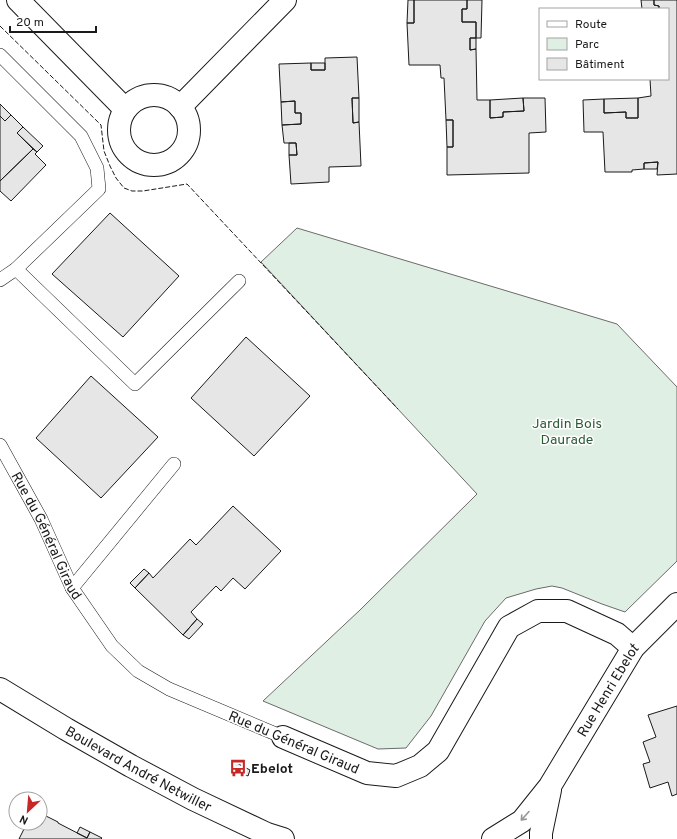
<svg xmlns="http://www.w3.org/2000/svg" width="677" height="839" viewBox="0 0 677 839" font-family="Overpass,sans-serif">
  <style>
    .green { fill: #e0efe3; stroke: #6a6a6a }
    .building { fill: #e6e6e6; stroke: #1a1a1a }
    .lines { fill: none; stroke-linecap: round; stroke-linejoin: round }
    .service-casing { stroke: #1a1a1a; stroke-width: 14 }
    .minor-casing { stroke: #1a1a1a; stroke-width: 24 }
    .secondary-casing { stroke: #1a1a1a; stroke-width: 24 }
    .service { stroke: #fff; stroke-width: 13 }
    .minor { stroke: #fff; stroke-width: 22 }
    .secondary { stroke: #fff; stroke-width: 22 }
    .fence { stroke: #1a1a1a; stroke-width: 1; stroke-dasharray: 5 2; stroke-linecap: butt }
    .oneway { stroke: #989898 }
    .labels { text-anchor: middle; stroke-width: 3; stroke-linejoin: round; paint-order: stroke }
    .park-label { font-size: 14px; fill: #2b5a34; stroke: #fff }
    .street-label { font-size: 14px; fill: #1a1a1a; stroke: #fff }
    .poi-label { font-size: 14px; font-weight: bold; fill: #1a1a1a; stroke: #fff; text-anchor: start }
  </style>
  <rect width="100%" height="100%" fill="#fff"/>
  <path class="green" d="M 297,228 L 617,324 L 677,387 L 677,561 L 625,612 L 602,604 L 562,588 L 552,586 L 536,589 L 506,598 L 485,621 L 431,716 L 406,748 L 378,749 L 263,701 L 360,610 L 477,494 L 261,262 Z"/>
  <path class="building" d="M 408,0 L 414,0 L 414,23 L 407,23 Z
    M 414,0 L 467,0 L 467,9 L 462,9 L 462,22 L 476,22 L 476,38 L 470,38 L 470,50 L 476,49 L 477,100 L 490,100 L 490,118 L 503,117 L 503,112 L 524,111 L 523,98 L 545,98 L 546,132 L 529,133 L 529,173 L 447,175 L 447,147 L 453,147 L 453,120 L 446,120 L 444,78 L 441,78 L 440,65 L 409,65 L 407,23 L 414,23 Z
    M 467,0 L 482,0 L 481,38 L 476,38 L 476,22 L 462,22 L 462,9 L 467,9 Z
    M 641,0 L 654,0 L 654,5 L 659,6 L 659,9 L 642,9 Z
    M 654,0 L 677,0 L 677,174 L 657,175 L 658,162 L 644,163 L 644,169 L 632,170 L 632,172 L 605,172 L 603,132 L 584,132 L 583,100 L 604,99 L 604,113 L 626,112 L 626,118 L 638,118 L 638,98 L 651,96 L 650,79 L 668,79 L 668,9 L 659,9 L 659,6 L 654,5 Z
    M 470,38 L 476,38 L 476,49 L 470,50 Z
    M 357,57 L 359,98 L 352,98 L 353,123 L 359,122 L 361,166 L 329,167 L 329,182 L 291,184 L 289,155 L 297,155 L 296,143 L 284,143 L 282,125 L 301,124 L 301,113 L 295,113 L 295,101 L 281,102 L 279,64 L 311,63 L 311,70 L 325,70 L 325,58 Z
    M 311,63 L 325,63 L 325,70 L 311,70 Z
    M 352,98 L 359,98 L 359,122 L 353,123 Z
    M 523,98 L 524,111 L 503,112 L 503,117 L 490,118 L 490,100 Z
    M 638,98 L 638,118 L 626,118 L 626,112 L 604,113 L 604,99 Z
    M 295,101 L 295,113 L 301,113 L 301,124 L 282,125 L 281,102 Z
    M 0,104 L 11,115 L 5,121 L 0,116 Z
    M 11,115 L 23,127 L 17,133 L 33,149 L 0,181 L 0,116 L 5,121 Z
    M 446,120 L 453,120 L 453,147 L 447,147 Z
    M 23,127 L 43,146 L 37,152 L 17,133 Z
    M 289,143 L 296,143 L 297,155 L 289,155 Z
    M 33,149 L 37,152 L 35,154 L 46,165 L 11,201 L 0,191 L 0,181 Z
    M 658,162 L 657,169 L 644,169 L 644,163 Z
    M 110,213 L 179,276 L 123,337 L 52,274 Z
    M 246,337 L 310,396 L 254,456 L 191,398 Z
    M 91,376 L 158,437 L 101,498 L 36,438 Z
    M 233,506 L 281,551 L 245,589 L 233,578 L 221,591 L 216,586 L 191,612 L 197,619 L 183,635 L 135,588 L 149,573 L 153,578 L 190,539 L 196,545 Z
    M 144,569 L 149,573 L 135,588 L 130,583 Z
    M 197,619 L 203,624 L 189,639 L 183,635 Z
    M 677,706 L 677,794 L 672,796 L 668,782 L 650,788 L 643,764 L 650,762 L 643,742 L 656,737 L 648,715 Z
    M 235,762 L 250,770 L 248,776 L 232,768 Z
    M 40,813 L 46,816 L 41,825 L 37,823 L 40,823 Z
    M 46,816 L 58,822 L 58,823 L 87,838 L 90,832 L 102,838 L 101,839 L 19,839 L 27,823 L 37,823 L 41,825 Z
    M 80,827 L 90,832 L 87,838 L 77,833 Z"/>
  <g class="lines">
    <g class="service-casing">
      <g id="service">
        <path d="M 0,55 L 81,136 L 97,168 L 99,189 L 16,269 L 0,280"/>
        <path d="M 16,269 L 135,384 L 239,281"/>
        <path id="s1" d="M 0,445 L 41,519 L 72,588 L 112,646 L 138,671 L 169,689 L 283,737"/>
        <path d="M 72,588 L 174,464"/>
      </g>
    </g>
    <g class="minor-casing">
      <g id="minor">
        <path d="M 18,0 L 125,109"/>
        <circle cx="154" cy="130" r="35"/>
        <path d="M 180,107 L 285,0"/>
        <path d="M 283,737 L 367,773 L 396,776 L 420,766 L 438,751 L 509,627 L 538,611 L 567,611 L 617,634 L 633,648"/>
        <path id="s2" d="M 493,839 L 522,821 L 550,786 L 633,648 L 677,604"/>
        <path d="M 541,839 L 541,833 L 550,790"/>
      </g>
    </g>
    <g class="secondary-casing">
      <g id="secondary">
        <path id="s3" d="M 0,689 L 66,729 L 131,766 L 193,799 L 267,834 L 283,839"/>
      </g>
    </g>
    <use href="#service" class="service"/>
    <use href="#minor" class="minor"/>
    <use href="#secondary" class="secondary"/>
    <path class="fence" d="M 0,26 L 101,125 L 104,151 L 110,166 L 116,178 L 124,188 L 132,191 L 143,191 L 187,184 L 398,409"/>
  </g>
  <defs><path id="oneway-shaft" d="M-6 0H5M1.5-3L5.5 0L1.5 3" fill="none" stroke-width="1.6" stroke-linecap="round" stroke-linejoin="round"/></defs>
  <use class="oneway" href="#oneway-shaft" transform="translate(525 816) rotate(132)"/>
  <defs>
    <g id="bus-bare" transform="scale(1.38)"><path d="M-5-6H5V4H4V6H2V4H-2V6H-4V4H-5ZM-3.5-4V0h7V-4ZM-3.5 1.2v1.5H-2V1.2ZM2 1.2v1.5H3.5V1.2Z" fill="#c62828" stroke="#fff" stroke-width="2.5" paint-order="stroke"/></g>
  </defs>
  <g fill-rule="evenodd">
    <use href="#bus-bare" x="238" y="768"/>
  </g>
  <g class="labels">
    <g class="park-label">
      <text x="567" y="428">Jardin Bois<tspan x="567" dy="16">Daurade</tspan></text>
    </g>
    <g class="street-label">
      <text dy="5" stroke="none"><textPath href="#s1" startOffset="102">Rue du Général Giraud</textPath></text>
      <text dy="5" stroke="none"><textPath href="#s2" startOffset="191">Rue Henri Ebelot</textPath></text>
      <text transform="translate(294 742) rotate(23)" y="5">Rue du Général Giraud</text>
      <text dy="5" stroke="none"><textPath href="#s3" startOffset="160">Boulevard André Netwiller</textPath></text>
    </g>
    <g class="poi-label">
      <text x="251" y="773">Ebelot</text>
    </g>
  </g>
  <rect x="539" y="8" width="130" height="72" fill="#ffffff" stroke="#a3a3a3"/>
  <rect x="547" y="21" width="20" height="6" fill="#ffffff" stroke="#a3a3a3"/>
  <text x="575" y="28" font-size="12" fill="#1a1a1a">Route</text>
  <rect x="547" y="38" width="20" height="12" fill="#e0efe3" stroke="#a3a3a3"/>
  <text x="575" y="48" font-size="12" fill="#1a1a1a">Parc</text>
  <rect x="547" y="58" width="20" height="12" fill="#e6e6e6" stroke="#a3a3a3"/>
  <text x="575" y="68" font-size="12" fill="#1a1a1a">Bâtiment</text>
  <g transform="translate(28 811) rotate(206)"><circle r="19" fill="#ffffff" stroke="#a3a3a3"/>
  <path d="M0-3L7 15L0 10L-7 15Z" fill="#c62828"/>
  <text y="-6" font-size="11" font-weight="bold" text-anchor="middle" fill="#1a1a1a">N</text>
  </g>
  <path d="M10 26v6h86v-6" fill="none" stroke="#1a1a1a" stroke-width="2"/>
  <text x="16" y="26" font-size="12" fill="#1a1a1a" stroke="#ffffff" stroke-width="3" paint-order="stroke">20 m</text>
</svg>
